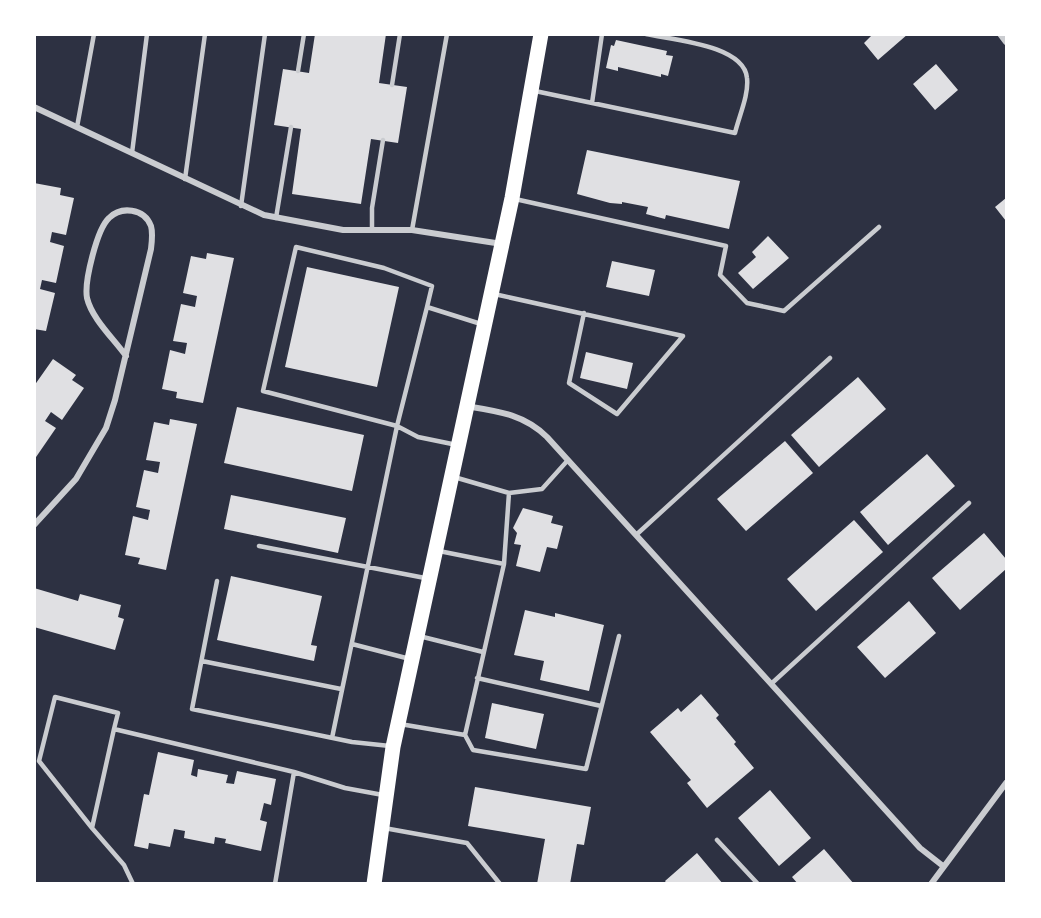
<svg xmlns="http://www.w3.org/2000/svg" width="1041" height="918" viewBox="0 0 1041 918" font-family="'Asap Condensed',sans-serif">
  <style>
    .building { fill: #e0e0e3 }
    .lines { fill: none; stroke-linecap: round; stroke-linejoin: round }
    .service { stroke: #caccd0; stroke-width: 4.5 }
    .minor { stroke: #caccd0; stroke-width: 6 }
    .primary { stroke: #fff; stroke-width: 15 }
  </style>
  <rect width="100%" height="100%" fill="#2d3142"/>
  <path class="building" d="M 315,34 L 386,34 L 379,83 L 407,87 L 398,143 L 371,139 L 361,204 L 292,194 L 301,129 L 274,125 L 283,69 L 309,73 Z
    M 873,34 L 908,34 L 878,60 L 864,43 Z
    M 616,40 L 667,51 L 666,55 L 673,56 L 668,76 L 661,74 L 661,77 L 618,67 L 618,71 L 606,68 L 611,45 L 614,46 Z
    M 936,64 L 958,90 L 935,110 L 913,84 Z
    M 587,150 L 740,181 L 729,229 L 666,215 L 665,219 L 646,214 L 648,207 L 622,202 L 622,204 L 610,203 L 577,194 Z
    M 34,183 L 61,188 L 60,195 L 74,198 L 66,235 L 52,232 L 50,242 L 64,246 L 56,283 L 42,280 L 40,289 L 55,293 L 46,331 L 34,329 Z
    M 1006,198 L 1006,221 L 995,207 Z
    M 768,236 L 789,258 L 753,289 L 738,273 L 756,257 L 752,252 Z
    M 207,253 L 234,258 L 203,403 L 176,398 L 177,392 L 162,389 L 170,350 L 185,354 L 187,343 L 173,341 L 181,304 L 195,307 L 197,296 L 183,293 L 191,256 L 206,259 Z
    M 612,261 L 655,270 L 649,296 L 606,287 Z
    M 307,267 L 399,287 L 377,387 L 285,367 Z
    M 586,352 L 633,363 L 627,389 L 580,378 Z
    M 53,359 L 76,375 L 72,380 L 84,388 L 62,420 L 51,412 L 45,421 L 56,428 L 34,460 L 34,386 Z
    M 858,377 L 886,409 L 819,467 L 791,435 Z
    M 237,407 L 364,435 L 352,491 L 224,463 Z
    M 170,419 L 197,424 L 166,570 L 138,564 L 140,558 L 125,555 L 133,516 L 148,520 L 150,510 L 136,507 L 144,470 L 158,473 L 160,462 L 146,460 L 154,422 L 169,425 Z
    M 785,441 L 813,473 L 746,531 L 717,499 Z
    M 927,454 L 955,486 L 888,545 L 860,512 Z
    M 231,495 L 346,518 L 338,553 L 224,529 Z
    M 523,508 L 553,516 L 551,523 L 563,526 L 557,549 L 547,547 L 540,572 L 516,566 L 521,545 L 514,544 L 517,533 L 513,528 Z
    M 854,520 L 883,552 L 816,611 L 787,579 Z
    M 984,533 L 1006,559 L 1006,569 L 960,610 L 932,578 Z
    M 231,576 L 322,596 L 311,645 L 317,646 L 314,661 L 217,640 Z
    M 34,588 L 78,601 L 80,594 L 121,605 L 118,617 L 124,619 L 115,650 L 34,627 Z
    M 909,601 L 936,633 L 885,678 L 857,647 Z
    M 525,610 L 555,617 L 555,613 L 604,625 L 589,691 L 540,680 L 544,661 L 514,655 Z
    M 701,694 L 719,715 L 716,718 L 736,742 L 734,744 L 754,768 L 707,808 L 687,783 L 691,780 L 650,732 L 678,708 L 681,712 Z
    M 492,703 L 544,714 L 536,749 L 485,738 Z
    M 158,752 L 194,760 L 191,775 L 197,777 L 198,769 L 228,775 L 226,783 L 234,784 L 237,771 L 276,779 L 271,805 L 264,803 L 260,820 L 267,822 L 261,851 L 225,843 L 226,839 L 215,837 L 214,844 L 184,838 L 185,831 L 174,829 L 170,847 L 149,843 L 148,849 L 134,846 L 144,794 L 149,795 Z
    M 475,787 L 591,807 L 584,845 L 577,844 L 570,884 L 537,884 L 545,839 L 468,826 Z
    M 770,790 L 811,838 L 779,866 L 738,818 Z
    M 824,849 L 854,884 L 798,884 L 792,877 Z
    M 697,853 L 723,884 L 667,884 L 665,881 Z"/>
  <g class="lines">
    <path class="service" d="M 298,71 L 304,34
      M 392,85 L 400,34
      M 535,91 L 735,133 C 739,116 749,95 747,78 C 744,45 673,40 646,34
      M 592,103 L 602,34
      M 77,127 L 94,34
      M 132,153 L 147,34
      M 185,179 L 205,34
      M 515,199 L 726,246 L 720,275 L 747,303 L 784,311 L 879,227
      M 241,206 L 265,34
      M 276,218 L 291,127
      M 372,229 L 372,208 L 383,140
      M 412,230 L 447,34
      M 494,294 L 683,336 L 617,414 L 569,383 L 584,313
      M 427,307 L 397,426 L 263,391 L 296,247 L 384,268 L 432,286 L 427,307 L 481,324
      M 454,477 L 509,493 L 542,489 L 568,460
      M 636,535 L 830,358
      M 259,546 L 425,578
      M 439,551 L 504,564
      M 217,581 L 192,709 L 352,742 L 390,746
      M 419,636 L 483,652
      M 352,644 L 410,659
      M 202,661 L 341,689
      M 477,678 L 601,706
      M 771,684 L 969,503
      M 400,724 L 465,735 L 504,564 L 509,493
      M 465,735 L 473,750 L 586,769 L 619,636
      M 332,738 L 397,426 L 418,437 L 457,445
      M 92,828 L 39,761 L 55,697 L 118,713 L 114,729
      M 384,828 L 467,843 L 500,884
      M 717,840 L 758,884
      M 133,884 L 124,865 L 92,828 L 114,729 L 294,772 L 345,788 L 383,795
      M 275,884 L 294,772"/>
    <path class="minor" d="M 1000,34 L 1006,42
      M 34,107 L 264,215 L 343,230 L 412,230 L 502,244
      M 466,406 C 497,411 524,414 547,437 L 920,848 L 943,866
      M 34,525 L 76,479 L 106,428 L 115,400 L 151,249 C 152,241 153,233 151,226 C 144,208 121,206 109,218 C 97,229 84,282 87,298 C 92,319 114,339 126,356
      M 931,884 L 1006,783"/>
    <path class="primary" d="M 374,884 L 393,747 L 512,198 L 541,34"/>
  </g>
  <rect width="1041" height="918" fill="none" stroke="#ffffff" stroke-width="72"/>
</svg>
